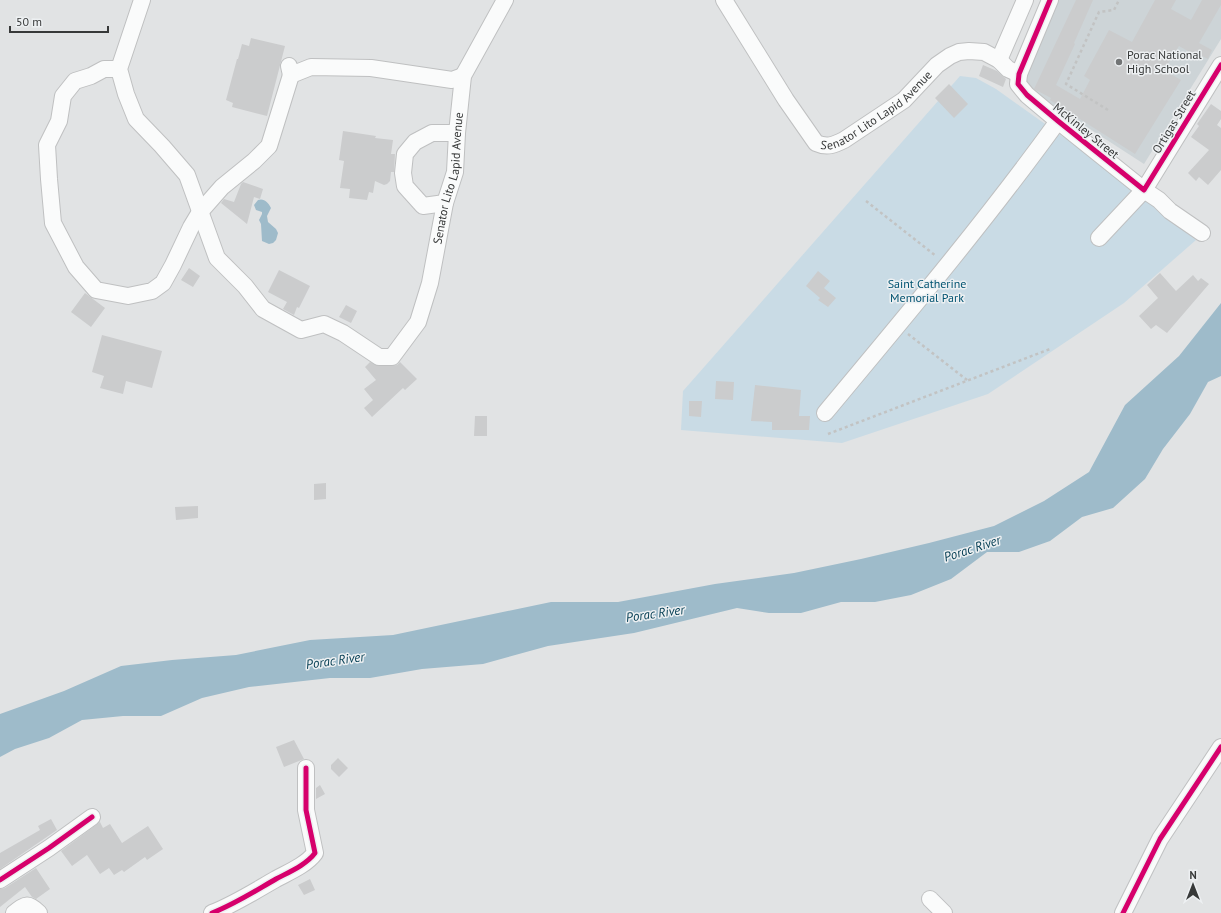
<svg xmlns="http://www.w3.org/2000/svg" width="1221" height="913" viewBox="0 0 1221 913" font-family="'PT Sans',sans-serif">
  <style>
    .built { fill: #cdd4d7 }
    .green { fill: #c9dbe5 }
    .water { fill: #9ebbca }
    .building { fill: #cbcccd }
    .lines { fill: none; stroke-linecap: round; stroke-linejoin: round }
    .minor-casing { stroke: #bfc0c1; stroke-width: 18 }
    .path { stroke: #c2c3c3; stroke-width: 2.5; stroke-dasharray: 3 3; stroke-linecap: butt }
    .minor { stroke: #fafbfb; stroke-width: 16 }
    .cycleway-casing { stroke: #edf0f2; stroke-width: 8 }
    .cycleway { stroke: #d6006c; stroke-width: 5 }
    .poi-dot { fill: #727475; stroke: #edf0f2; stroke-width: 1.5 }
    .labels { text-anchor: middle; stroke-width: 3; stroke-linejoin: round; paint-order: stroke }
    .poi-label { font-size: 12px; fill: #373939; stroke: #edf0f2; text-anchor: start }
    .street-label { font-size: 12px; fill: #373939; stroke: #edf0f2 }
    .park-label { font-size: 12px; fill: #015371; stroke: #edf0f2 }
    .water-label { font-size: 13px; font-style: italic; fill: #003b51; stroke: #edf0f2 }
  </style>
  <rect width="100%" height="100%" fill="#e1e3e4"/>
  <path class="built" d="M 1057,0 L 1221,0 L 1221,39 L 1144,164 L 1022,85 Z"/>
  <path class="green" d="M 960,76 L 976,78 L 996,89 L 1104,166 L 1196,240 L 1124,303 L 988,394 L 842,443 L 681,430 L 683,391 Z"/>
  <path class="water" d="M 258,200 C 264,198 268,202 271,208 L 267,216 L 268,222 L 276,229 L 278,233 L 276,240 L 273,243 L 269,244 L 262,241 L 261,224 L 259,220 L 262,214 L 262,212 L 256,210 L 254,205 Z
    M 1221,303 L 1221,376 L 1208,382 L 1190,414 L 1163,449 L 1145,479 L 1113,508 L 1082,517 L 1050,541 L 1019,552 L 987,552 L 951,579 L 911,595 L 875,602 L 841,602 L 801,613 L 769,613 L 737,608 L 634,633 L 548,646 L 483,664 L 422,669 L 370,678 L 330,678 L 249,687 L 202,698 L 161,716 L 123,716 L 82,720 L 49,738 L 15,749 L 0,757 L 0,714 L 64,691 L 121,666 L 172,660 L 236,655 L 310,640 L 393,635 L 551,602 L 618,602 L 715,584 L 794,573 L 861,559 L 929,543 L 994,526 L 1044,501 L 1089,472 L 1125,405 L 1179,356 Z"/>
  <path class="building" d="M 1076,0 L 1093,0 L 1074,43 L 1075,44 L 1056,85 L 1080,99 L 1090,80 L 1084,76 L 1109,30 L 1132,42 L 1155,0 L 1176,0 L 1171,9 L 1191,20 L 1202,0 L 1221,0 L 1221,5 L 1199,43 L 1212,50 L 1208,59 L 1194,52 L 1193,54 L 1179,46 L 1164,70 L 1181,80 L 1135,154 L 1050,100 L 1051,98 L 1034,89 Z
    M 251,38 L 285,46 L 267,116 L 232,107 L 233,103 L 226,100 L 237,59 L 238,59 L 242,44 L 249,46 Z
    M 983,65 L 997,71 L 1006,79 L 1003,87 L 979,76 Z
    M 949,84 L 968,104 L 954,118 L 935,98 Z
    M 1211,104 L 1221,111 L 1221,119 L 1217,125 L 1221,128 L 1221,170 L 1208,185 L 1199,177 L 1196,181 L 1188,173 L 1209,150 L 1191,137 L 1199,126 L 1197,124 Z
    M 343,131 L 376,136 L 375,138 L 393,140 L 391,154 L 395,154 L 394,172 L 391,172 L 390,181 L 387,184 L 384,185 L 375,181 L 373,193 L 369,192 L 367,200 L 349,198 L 350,189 L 340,188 L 344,161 L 339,160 Z
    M 243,182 L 263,189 L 260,199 L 254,197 L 247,224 L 221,203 L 224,199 L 234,202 L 241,184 Z
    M 189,268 L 200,276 L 193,287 L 181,280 Z
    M 279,270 L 310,286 L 299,308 L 297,307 L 294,315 L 283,309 L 287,302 L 268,292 Z
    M 818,271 L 830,281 L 824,288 L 836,298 L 828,307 L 818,300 L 820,298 L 806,286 Z
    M 1160,273 L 1176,291 L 1193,275 L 1198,281 L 1201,278 L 1209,284 L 1167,333 L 1156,325 L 1151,329 L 1139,316 L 1158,298 L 1147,285 Z
    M 85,293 L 105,308 L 91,327 L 71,312 Z
    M 346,305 L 357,311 L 351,323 L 339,317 Z
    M 102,335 L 162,351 L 152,388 L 126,381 L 123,394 L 100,388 L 104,376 L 92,372 Z
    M 370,362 L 379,366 L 392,366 L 397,365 L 400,362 L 417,379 L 405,390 L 403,388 L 372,417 L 364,408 L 373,400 L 364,389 L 376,380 L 365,367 Z
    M 716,381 L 734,382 L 733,400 L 715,399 Z
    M 755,385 L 801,390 L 799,416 L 810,416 L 809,430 L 772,430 L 772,422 L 751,421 Z
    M 689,401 L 702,401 L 701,417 L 689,416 Z
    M 475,416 L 487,416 L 487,436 L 474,436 Z
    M 326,483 L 326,499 L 314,500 L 314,484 Z
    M 198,506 L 198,518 L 176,520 L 175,507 Z
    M 294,740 L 304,759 L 284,767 L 276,747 Z
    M 338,758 L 348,768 L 339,777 L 331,769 L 331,765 Z
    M 320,785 L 325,794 L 316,799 L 316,788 Z
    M 51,819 L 57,830 L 0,869 L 0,853 L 40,830 L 38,826 Z
    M 100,822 L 103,828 L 110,824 L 122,843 L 148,826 L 163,849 L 147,860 L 145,857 L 124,872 L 122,870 L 114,875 L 109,868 L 100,874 L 87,855 L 72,866 L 61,851 Z
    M 36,868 L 50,889 L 36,899 L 32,897 L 25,887 L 0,907 L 0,889 L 5,888 Z
    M 310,879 L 315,890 L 304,895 L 298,885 Z"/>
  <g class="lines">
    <g class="minor-casing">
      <g id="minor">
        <path id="s1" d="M 142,0 L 119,69 L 126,94 L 136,119 L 162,146 L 187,175 L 217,258 L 245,286 L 263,309 L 301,330 L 324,324 L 343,333 L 379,357 L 392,357 L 418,322 L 430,283 L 445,203 L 455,172 L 457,133 L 463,76 L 505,0"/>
        <path id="s2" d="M 724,0 L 786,100 L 816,143 C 827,148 834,145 844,140 L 904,100 L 937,65 L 950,56 L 959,52 L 969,51 L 984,52 L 999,60 L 1008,69 L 1019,74"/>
        <path d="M 1050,0 L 1019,74 L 1018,84 L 1027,95 L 1058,121 L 1144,190 L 1159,200 L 1170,211 L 1202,233"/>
        <path d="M 999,60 L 1025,0"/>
        <path d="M 289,66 L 291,75 L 311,67 L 371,68 L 452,80 L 463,76"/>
        <path d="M 119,69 L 104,69 L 91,76 L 75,81 L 63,96 L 59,121 L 47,145 L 49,179 L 53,223 L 76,267 L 96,290 L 128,296 L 152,291 L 163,283 L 173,265 L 191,227 L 200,212 L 222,187 L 254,161 L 269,146 L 291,75"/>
        <path d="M 445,203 L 423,206 L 405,186 L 403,173 L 405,154 L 415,142 L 432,133 L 457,133"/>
        <path d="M 1099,238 L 1144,190 L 1221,65"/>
        <path d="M 825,413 C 905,317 985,222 1058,121"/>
        <path d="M 0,880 L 49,848 L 92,817"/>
        <path d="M 930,899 L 944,913"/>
        <path d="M 14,913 C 26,904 28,902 39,913"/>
        <path d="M 212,913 C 235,904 255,891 276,879 C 289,872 306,865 315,853 L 306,810 L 306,768"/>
        <path d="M 1123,913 L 1160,839 L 1221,747"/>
      </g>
    </g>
    <path class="path" d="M 1108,110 L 1066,84 L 1099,12 L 1114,10 L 1119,0
      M 866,201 L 936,256
      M 908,334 L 967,380
      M 828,434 L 1050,349"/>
    <use href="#minor" class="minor"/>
    <g class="cycleway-casing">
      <path id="cycleway" d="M 1050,0 L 1019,74 L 1018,84 L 1027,95 L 1058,121 L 1144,190 L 1221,65
        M 0,880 L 49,848 L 92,817
        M 212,913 C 235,904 255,891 276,879 C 289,872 306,865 315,853 L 306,810 L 306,768
        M 1123,913 L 1160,839 L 1221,747"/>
    </g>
    <use href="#cycleway" class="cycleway"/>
  </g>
  <circle class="poi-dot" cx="1119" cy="62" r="4"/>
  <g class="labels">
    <g class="poi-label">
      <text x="1127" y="59">Porac National<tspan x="1127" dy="14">High School</tspan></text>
    </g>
    <g class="street-label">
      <text dy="4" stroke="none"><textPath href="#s2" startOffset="242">Senator Lito Lapid Avenue</textPath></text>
      <text transform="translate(1174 122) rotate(-59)" y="4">Ortigas Street</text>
      <text transform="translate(1086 131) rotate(39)" y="4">McKinley Street</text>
      <text dy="4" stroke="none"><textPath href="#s1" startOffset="694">Senator Lito Lapid Avenue</textPath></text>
    </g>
    <g class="park-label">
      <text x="927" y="288">Saint Catherine<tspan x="927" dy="14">Memorial Park</tspan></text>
    </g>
    <g class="water-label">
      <text transform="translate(972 548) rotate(-18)" y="5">Porac River</text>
      <text transform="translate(655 613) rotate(-8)" y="5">Porac River</text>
      <text transform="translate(335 660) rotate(-8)" y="5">Porac River</text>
    </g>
  </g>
  <g transform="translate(1193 885)" stroke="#edf0f2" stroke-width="3" paint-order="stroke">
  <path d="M0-3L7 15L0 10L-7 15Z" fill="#373939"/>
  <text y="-6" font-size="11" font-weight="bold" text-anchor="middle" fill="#373939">N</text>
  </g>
  <path d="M10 26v6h98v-6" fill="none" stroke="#373939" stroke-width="2"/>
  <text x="16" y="26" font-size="12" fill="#373939" stroke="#edf0f2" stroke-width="3" paint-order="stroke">50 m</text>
</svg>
